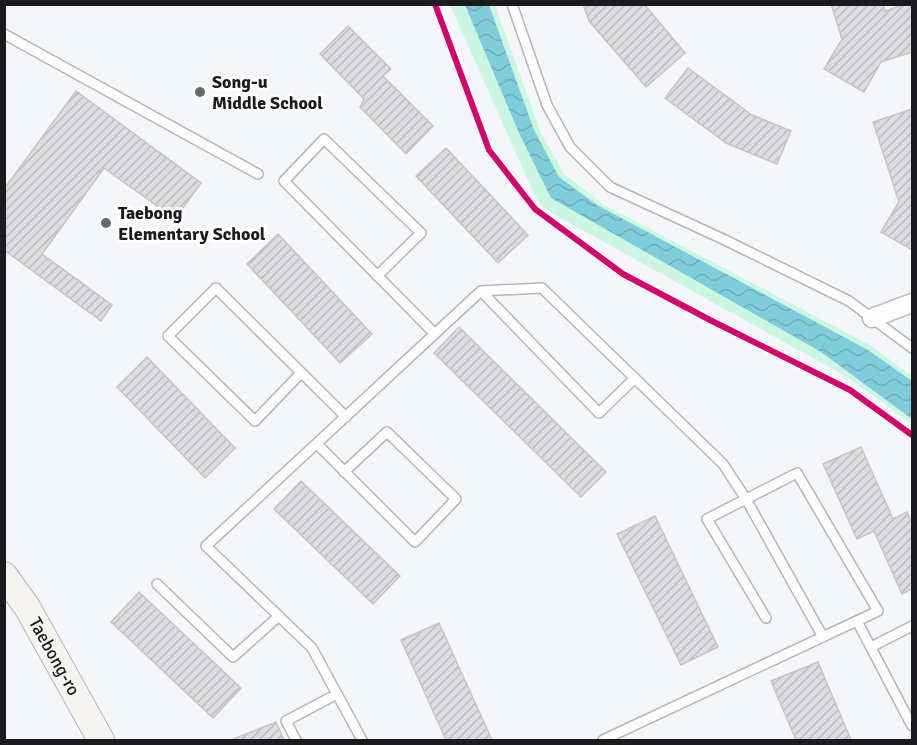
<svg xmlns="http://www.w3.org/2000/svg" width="917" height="745" viewBox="0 0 917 745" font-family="Signika,sans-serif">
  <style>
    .green { fill: #cbf6e2 }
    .water { fill: url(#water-waves) }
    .building { fill: url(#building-hatch); stroke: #c5c4c6; stroke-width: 1.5 }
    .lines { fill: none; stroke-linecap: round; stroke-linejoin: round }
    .lane-casing { stroke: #b5b6b8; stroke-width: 12 }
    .street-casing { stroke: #b5b6b8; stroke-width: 21 }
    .secondary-casing { stroke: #b5b6b8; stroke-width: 28 }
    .lane { stroke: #fefefe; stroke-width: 9 }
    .street { stroke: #fefefe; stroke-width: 18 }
    .secondary { stroke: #f6f4f0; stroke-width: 26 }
    .cycleway-casing { stroke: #fff; stroke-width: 10 }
    .cycleway { stroke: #d6006c; stroke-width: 6 }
    .poi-dot { fill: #67686a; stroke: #fff; stroke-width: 2 }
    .labels { text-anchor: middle; stroke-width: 6; stroke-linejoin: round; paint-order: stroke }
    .poi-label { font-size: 18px; font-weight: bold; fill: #1b1b1d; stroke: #fff; text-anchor: start }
    .street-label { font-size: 18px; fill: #1b1b1d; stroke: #fff }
  </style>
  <defs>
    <pattern id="water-waves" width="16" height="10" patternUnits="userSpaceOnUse" patternTransform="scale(1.5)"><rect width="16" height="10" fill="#7fccda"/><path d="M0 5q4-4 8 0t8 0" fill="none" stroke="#6dafbb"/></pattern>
    <pattern id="building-hatch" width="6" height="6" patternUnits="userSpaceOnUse" patternTransform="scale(1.5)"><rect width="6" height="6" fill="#dcdcde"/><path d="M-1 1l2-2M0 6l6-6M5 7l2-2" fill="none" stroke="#bcbcbe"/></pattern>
  </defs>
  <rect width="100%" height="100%" fill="#f5f6f9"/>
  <path class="green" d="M 450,5 L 495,5 L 540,131 L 564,174 L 604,205 L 870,345 L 912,376 L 912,424 L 847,377 L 543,208 L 535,196 Z"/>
  <path class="water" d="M 465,5 L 489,5 L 534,130 L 559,177 L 597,205 L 868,350 L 912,381 L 912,419 L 821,352 L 551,198 L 519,133 Z"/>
  <path class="building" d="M 583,4 L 644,4 L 685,53 L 646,87 L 589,21 Z
    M 831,4 L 883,4 L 885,11 L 906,4 L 912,4 L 912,52 L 881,62 L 864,92 L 824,69 L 842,39 Z
    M 348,26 L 391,69 L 383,76 L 433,126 L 406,154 L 360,107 L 364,99 L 320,54 Z
    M 688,68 L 752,115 L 791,131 L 777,164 L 726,143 L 665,98 Z
    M 76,91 L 201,183 L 175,219 L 104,168 L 42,254 L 112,305 L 101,321 L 4,250 L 4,189 Z
    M 912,109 L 912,250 L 881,232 L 899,202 L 873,122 Z
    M 446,148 L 528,235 L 498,263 L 416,176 Z
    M 278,234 L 372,334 L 340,363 L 247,264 Z
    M 459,327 L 606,472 L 581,497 L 434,353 Z
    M 147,357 L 235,448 L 205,478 L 117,387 Z
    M 861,447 L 893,519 L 907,512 L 912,523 L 912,589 L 902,594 L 874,531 L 857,539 L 823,464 Z
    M 301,481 L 400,576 L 373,604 L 274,509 Z
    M 655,516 L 718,647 L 681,665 L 617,534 Z
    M 139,592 L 241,688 L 213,718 L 111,622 Z
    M 439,623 L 492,740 L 446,740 L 401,640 Z
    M 818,662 L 851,740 L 796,740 L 771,681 Z
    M 276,722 L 284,740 L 231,740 Z"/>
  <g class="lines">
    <g class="lane-casing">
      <path id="lane" d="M 512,4 L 547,105 L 570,147 L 610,187 L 725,240 L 849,301 L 912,348
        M 4,34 L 258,174
        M 377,276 L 421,233 L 324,139 L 284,181 L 435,334
        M 481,291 L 599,413 L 635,378
        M 301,373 L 255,421 L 168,336 L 216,288 L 346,417
        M 317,444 L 415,542 L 456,499 L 387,432 L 344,472
        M 157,584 L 233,657 L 279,616
        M 857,621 L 912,726
        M 871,647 L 912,626
        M 296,740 L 286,721 L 337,694
        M 362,740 L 312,648 L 206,546 L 481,291 L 542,288 L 723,464 L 746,499 L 823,637
        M 603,740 L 878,611 L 797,473 L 707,519 L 766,618"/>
    </g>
    <g class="street-casing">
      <path id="street" d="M 872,318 L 912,303"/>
    </g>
    <g class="secondary-casing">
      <g id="secondary">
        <path id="s1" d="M 4,575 L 27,607 L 101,740"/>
      </g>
    </g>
    <use href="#lane" class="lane"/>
    <use href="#street" class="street"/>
    <use href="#secondary" class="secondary"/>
    <g class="cycleway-casing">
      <path id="cycleway" d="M 435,4 L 489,150 L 535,209 L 623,274 L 710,320 L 850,390 L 912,435"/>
    </g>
    <use href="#cycleway" class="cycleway"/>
  </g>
  <g class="poi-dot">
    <circle cx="200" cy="92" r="6"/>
    <circle cx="106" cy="223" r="6"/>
  </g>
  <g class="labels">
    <g class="poi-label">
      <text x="212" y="88">Song-u<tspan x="212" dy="21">Middle School</tspan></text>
      <text x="118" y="219">Taebong<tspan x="118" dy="21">Elementary School</tspan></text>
    </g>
    <g class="street-label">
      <text dy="6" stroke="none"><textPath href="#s1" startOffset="96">Taebong-ro</textPath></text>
    </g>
  </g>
  <rect width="917" height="745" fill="none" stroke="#1b1b1d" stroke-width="12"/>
</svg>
